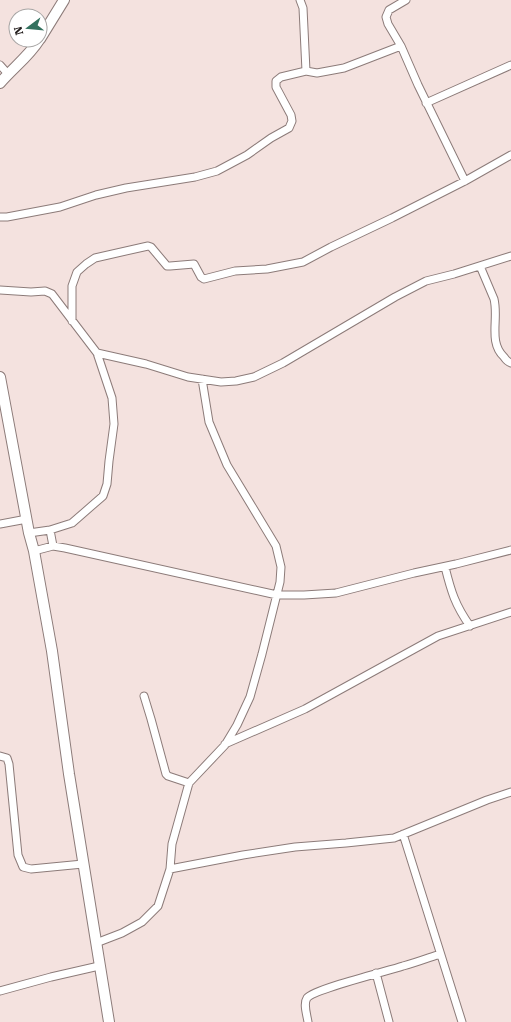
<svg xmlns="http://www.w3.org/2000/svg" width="511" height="1022" viewBox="0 0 511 1022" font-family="'Roboto Serif',serif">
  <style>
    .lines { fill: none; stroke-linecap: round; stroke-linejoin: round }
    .minor-casing { stroke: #8c7b79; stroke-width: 9 }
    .secondary-casing { stroke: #8c7b79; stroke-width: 12 }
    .minor { stroke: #fff; stroke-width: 7 }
    .secondary { stroke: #fff; stroke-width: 10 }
  </style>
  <rect width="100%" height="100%" fill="#f4e2df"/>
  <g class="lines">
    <g class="minor-casing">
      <path id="minor" d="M 406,0 L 389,10 L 386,17 L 388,24 L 401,46 L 418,85 L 465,181
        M 0,65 L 8,74
        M 306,71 L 317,73 L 344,68 L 401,46
        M 426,103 L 511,65
        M 0,217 L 7,217 L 60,207 L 96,195 L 126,188 L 195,177 L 217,171 L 247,155 L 271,138 L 289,128 L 292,121 L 291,115 L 276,87 L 276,81 L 281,77 L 306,71 L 303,8 L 300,0
        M 480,266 L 494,299 C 499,319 488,342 504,357 C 506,360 508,362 511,363
        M 0,290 L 31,292 L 45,291 L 52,294 L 97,353 L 112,398 L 114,424 L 109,461 L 107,484 L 103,496 L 72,523 L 50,530 L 29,533
        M 72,321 L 72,286 L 77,272 L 86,264 L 95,258 L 148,246 L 151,247 L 167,266 L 170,266 L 194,264 L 201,277 L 204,279 L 235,271 L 267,269 L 303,262 L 331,247 L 392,218 L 465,181 L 511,155
        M 97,353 L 146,364 L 188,377 L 221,382 L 236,381 L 254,377 L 283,363 L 395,297 L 426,281 L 454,274 L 511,256
        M 0,524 L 27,519
        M 50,530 L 53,546
        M 34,551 L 53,546 L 65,548 L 277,595 L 304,595 L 336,593 L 414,573 L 456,564 L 511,550
        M 445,567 C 451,591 455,605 470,626
        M 144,696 L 151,719 L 166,774 L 168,776 L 189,783
        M 225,744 L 305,709 L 438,636 L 511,612
        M 0,756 L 7,758 L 9,764 L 18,855 L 23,867 L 31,869 L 83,864
        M 403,834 L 462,1022
        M 170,869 L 243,855 L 295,847 L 346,843 L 394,838 L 487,800 L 511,792
        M 96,943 L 122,933 L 142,922 L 158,906 L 170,869 L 172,844 L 189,783 L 225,745 L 237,725 L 250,697 L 262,654 L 280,582 L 281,567 L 276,546 L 227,465 L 209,422 L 202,379
        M 376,973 L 389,1022
        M 0,991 L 51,977 L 99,966
        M 308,1022 C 307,1015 303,1004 307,998 C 314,989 388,971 403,966 C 415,963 428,958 440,954"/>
    </g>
    <g class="secondary-casing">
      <path id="secondary" d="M 40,39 L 64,0
        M 0,83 C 13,68 29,56 39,40
        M 0,377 L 29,533 L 34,551 L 52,651 L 69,774 L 109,1022"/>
    </g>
    <use href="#minor" class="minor"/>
    <use href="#secondary" class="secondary"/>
  </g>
  <g transform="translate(28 28) rotate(254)"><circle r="19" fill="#ffffff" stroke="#a7a5a4"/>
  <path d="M0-3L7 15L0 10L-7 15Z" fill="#32715e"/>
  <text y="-6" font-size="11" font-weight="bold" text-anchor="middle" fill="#231d1c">N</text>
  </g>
</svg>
